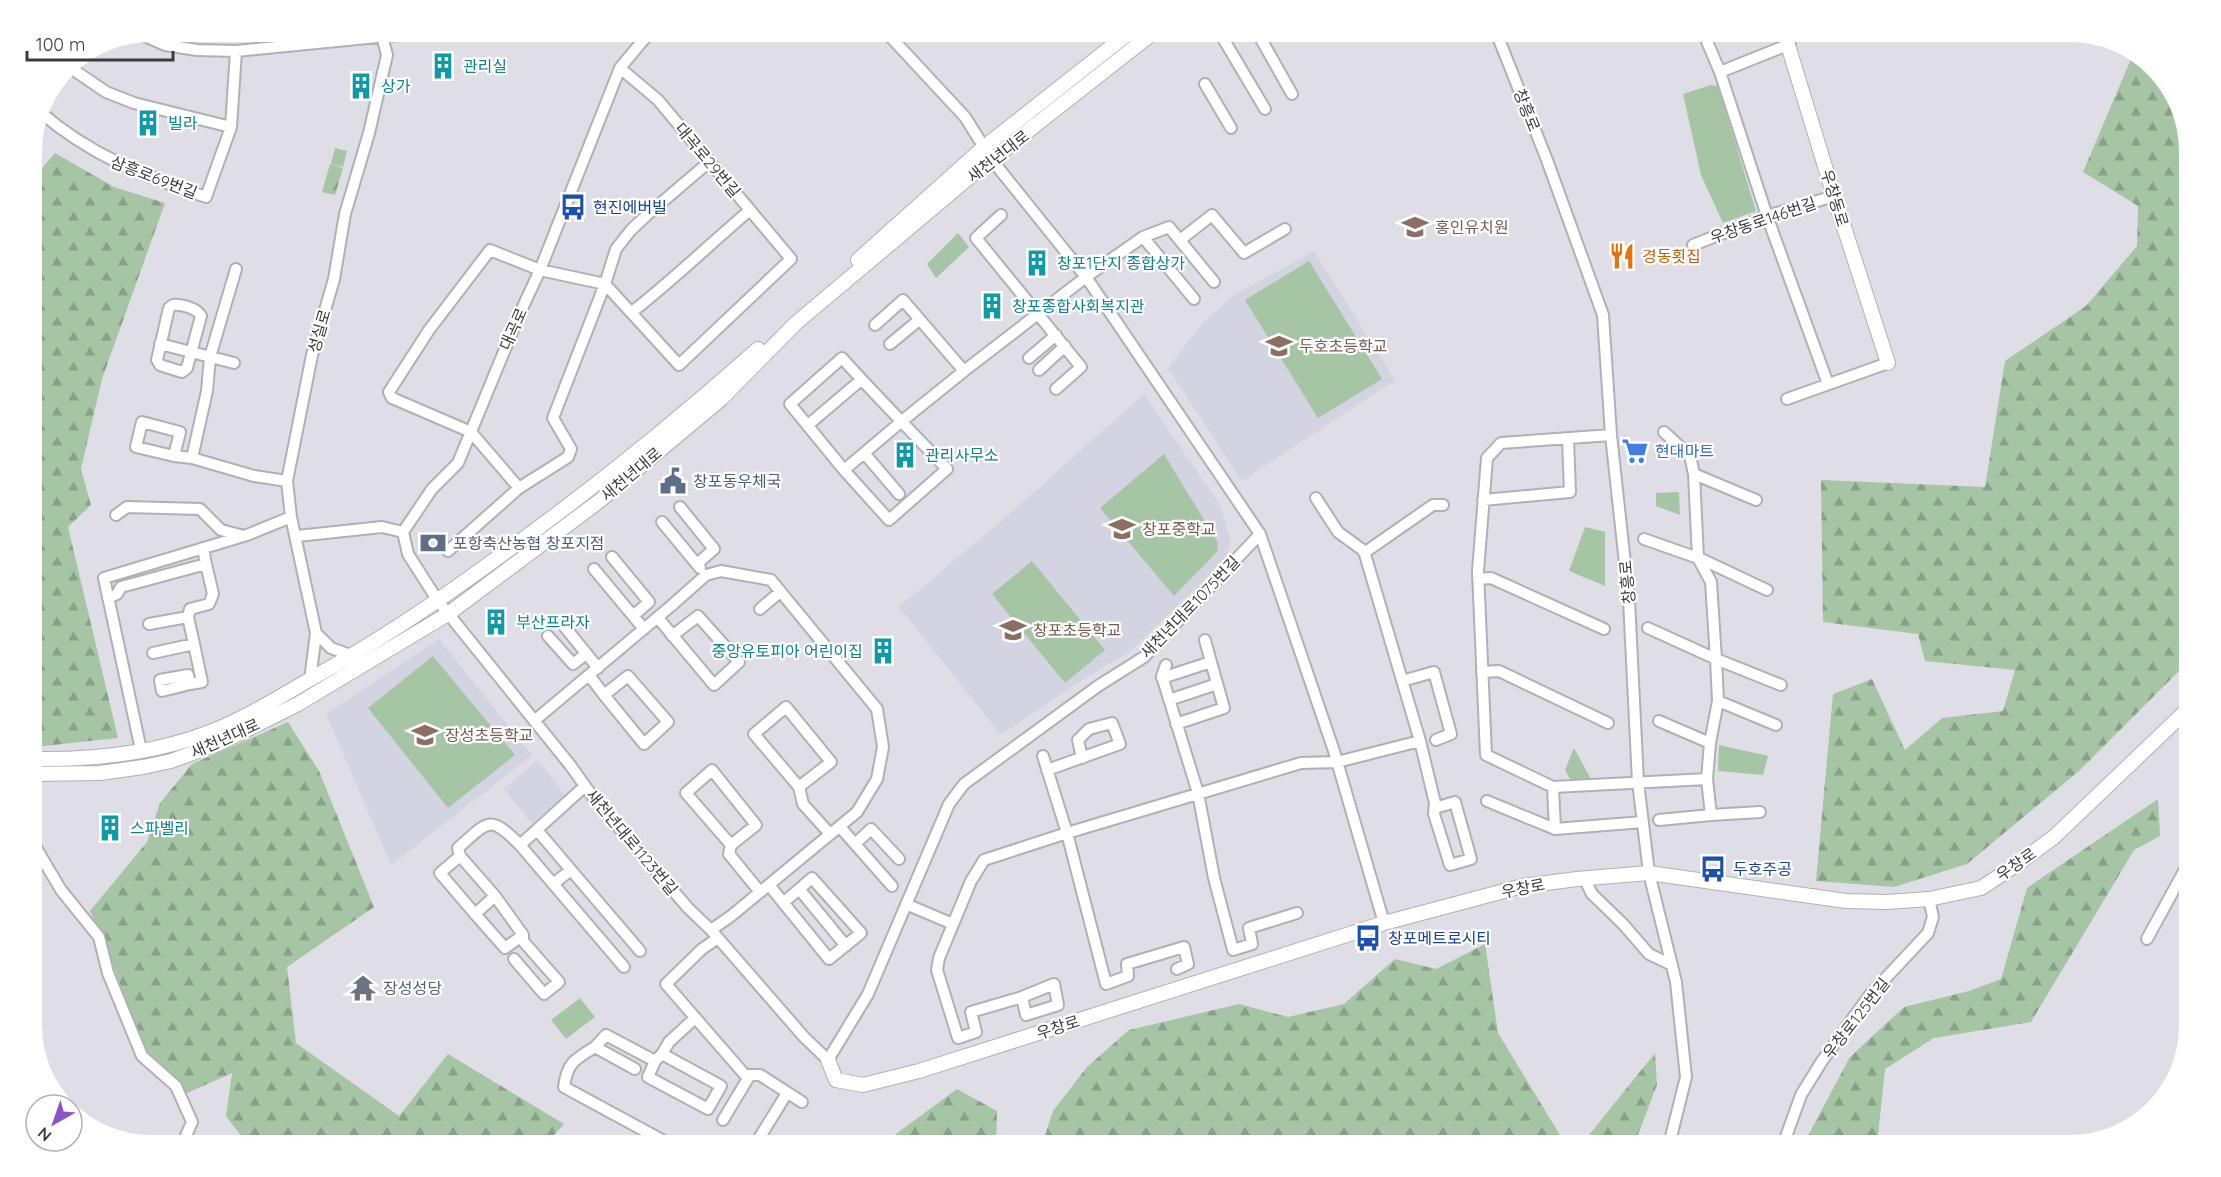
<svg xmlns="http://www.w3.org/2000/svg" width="2221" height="1177" viewBox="0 0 2221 1177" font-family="Quicksand,'Noto Sans KR',sans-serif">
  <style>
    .built { fill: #d3d3e2 }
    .forest { fill: url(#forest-firs) }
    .park { fill: #a6c5a5 }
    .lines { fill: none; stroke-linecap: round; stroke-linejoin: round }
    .minor-casing { stroke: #b0b0b8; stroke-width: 14 }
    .major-casing { stroke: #b0b0b8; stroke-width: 16 }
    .minor { stroke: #fff; stroke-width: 10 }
    .major { stroke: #fff; stroke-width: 14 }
    .labels { text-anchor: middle; stroke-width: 4.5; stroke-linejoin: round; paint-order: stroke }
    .culture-label { font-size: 16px; fill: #0d838f; stroke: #fff; text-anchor: start }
    .street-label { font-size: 16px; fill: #3b3b3e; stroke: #fff }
    .transit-label { font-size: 16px; fill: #164399; stroke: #fff; text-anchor: start }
    .education-label { font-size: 16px; fill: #785e54; stroke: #fff; text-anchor: start }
    .food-label { font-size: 16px; fill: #c56008; stroke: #fff; text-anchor: start }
    .shop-label { font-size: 16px; fill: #366cbe; stroke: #fff; text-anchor: start }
    .service-label { font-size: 16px; fill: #4e5e75; stroke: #fff; text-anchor: start }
    .worship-label { font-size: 16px; fill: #5b616d; stroke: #fff; text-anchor: start }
  </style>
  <defs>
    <pattern id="forest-firs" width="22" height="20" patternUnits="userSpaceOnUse" patternTransform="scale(1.5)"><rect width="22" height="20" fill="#a6c5a5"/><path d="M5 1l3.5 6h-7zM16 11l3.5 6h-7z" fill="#88a188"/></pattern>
  </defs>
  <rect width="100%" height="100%" fill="#dfdee6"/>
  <path class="built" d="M 1314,251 L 1395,380 L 1242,481 L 1168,368 L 1202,324 L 1232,296 Z
    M 1144,394 L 1220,505 L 1231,542 L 1225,560 L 1129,652 L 1076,684 L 1001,735 L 899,607 L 1006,517 Z
    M 439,639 L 532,755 L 391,865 L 326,714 Z
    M 538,760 L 565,795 L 532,823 L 504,789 Z"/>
  <path class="forest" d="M 2135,55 L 2169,85 L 2189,144 L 2189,661 L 2079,771 L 1967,864 L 1894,887 L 1816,881 L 1833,694 L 1872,679 L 1905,750 L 1942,718 L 2003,711 L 2015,670 L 1925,661 L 1918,634 L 1823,622 L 1821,480 L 1985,487 L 2005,361 L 2086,306 L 2137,246 L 2138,206 L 2083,172 L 2131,59 Z
    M 55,153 L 114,187 L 165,203 L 102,379 L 81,469 L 91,505 L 68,527 L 118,738 L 34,747 L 32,744 L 32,180 Z
    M 330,164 L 343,168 L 335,195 L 322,192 Z
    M 288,722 L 319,771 L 374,907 L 287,967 L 296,1043 L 399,1116 L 448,1054 L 564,1124 L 545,1145 L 248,1145 L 226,1116 L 232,1073 L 185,1094 L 144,1047 L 112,963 L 90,911 L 147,842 L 160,803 L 192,764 Z
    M 2158,799 L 2160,836 L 2134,850 L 2031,1022 L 1934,1038 L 1885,1069 L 1877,1145 L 1803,1145 L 1850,1057 L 1904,1007 L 1969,991 L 2001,979 L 2027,888 Z
    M 1485,944 L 1498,1033 L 1566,1145 L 1042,1145 L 1053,1111 L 1087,1067 L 1129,1030 L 1239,1004 L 1288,1017 L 1344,1004 L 1395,959 L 1436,969 Z
    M 1655,1053 L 1657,1085 L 1634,1145 L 1581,1145 Z
    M 957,1089 L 997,1111 L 996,1145 L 881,1145 Z"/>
  <path class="park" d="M 1711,85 L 1718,86 L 1756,211 L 1723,223 L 1701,175 L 1683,94 Z
    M 335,148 L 347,151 L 343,167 L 331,164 Z
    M 958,233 L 969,247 L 936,278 L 927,264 Z
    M 1309,261 L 1382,379 L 1318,418 L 1245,300 Z
    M 1164,454 L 1218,543 L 1217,552 L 1174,596 L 1100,508 Z
    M 1679,492 L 1680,515 L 1656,506 L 1656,493 Z
    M 1585,527 L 1605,532 L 1605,586 L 1569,571 Z
    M 1032,561 L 1105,650 L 1065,683 L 992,594 Z
    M 433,656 L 515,755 L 448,808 L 368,708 Z
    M 1719,745 L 1768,756 L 1763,775 L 1718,771 Z
    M 1574,748 L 1592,781 L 1571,781 L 1565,770 Z
    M 580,998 L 595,1017 L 566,1039 L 551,1020 Z"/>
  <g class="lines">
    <g class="minor-casing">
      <path id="minor" d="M 281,32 L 283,46
        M 650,32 L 620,68 L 540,270 L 520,313 L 458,463 L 432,489 L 403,532 L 408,554 L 438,601 L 570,765 L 593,797 L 688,908 L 711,930 L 804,1037 L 828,1060 L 868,994 L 949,804 L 964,784 L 1098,686 L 1144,657 L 1260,534
        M 886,32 L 965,117 L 992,160 L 1086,277 L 1260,534 L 1334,751 L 1384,923
        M 1257,32 L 1292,94
        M 1496,32 L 1547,160 L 1603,315 L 1611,435 L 1629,600 L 1638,782 L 1649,873 L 1676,982 L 1686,1077 L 1669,1145
        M 1703,32 L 1720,72 L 1767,216 L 1828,384
        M 140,34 L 165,45 L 197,50 L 236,51 L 428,32
        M 1221,35 L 1265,109
        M 68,66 L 106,92 L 134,103 L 231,127
        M 1720,72 L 1790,44
        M 1205,84 L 1231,128
        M 39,111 C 91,156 142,175 206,197 L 231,127 L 236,51
        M 1001,215 L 976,238 L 1081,367 L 1056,389
        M 1143,237 L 1169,227 L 1214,282
        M 1180,240 L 1212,215 L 1244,253 L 1285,229
        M 1693,245 L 1767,216 L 1834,196
        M 173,305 C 181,304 197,308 201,316 L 187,368 L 182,372 L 160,365 L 157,360 L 169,308 Z
        M 632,312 C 673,280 710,244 750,210
        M 875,325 L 903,300 L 964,371
        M 160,344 L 234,363
        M 890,344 L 919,320
        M 1029,358 L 1056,335
        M 1039,370 L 1065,346
        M 1787,399 L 1888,363
        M 808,425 L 861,380
        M 1664,432 L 1690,456 L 1694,474 L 1756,500
        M 1611,435 L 1501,443 L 1487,458 L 1478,571 L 1486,755 L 1553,787 L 1707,779 L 1710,743
        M 864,453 L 899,494
        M 174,456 L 180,432 L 142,422 L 136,447 L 174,456 L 192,458 L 254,476 L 287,481
        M 192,458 L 207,391 L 210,357 L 236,269
        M 844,470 L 790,404 L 842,358 C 876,396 912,432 947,469 L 889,520 L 844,470 L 902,421 L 964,371 L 1086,277 L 1143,237 L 1194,299
        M 519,488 L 471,432 L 392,398 L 389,392 L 429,330 L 490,250 L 540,270 L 605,284 L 679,365 L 791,259 L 658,100 L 620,68
        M 1316,498 L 1338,532 L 1364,551 L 1420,741 L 1435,803 L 1434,814 L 1450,865 L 1471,859 L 1455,802 L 1435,808
        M 1483,500 L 1570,492 L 1568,439
        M 680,507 L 714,549 L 697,564
        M 116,515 L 127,507 L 200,509 L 221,530 L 244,536
        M 662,522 L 700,568
        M 297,536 L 382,527 L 403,532
        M 1644,539 L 1698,558 L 1694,474
        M 448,551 L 519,488 L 568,457 L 571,449 L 553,418 L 605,284 L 616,249 L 631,230 L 647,215 L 709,162
        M 1364,553 L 1433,505 L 1443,505
        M 612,557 L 649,602 L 633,616
        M 1699,558 L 1767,590
        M 594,569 L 644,629
        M 1478,579 L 1491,578 L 1604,629
        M 108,598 L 117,594 L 121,587 L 206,564 L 203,548
        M 760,609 L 780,592
        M 658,618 L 714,685 L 739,662 L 698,616 L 672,636
        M 149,624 L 188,617 L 190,609 L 209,604 L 213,594 L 206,564
        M 564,626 L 598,668
        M 1648,628 L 1716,659 L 1711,582 L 1698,558
        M 316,633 L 331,648 L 353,656 L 355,659
        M 548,636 L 573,664 L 586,654
        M 153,653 L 194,644 L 188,617
        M 1166,665 L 1162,676 L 1198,793 L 1214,878 L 1233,950 L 1252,944 L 1249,928 L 1297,913
        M 1482,672 L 1499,671 L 1608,723
        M 589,675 L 604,695 L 628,676 L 668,722 L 644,744 L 604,695
        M 1162,678 L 1211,662 L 1205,640
        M 310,680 L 316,633 L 291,517 L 287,481 L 312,355 L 334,279 L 345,214 L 369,133 L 387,55 L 381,32
        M 1402,681 L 1434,672 L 1451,734 L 1436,740
        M 190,684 L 162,691 L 160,680 L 188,675 L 190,684 L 202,682 L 194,644
        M 1169,700 L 1217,684
        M 534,721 L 671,606 L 706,575 L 721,571 L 771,580 L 877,709 L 883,747 L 877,779 L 857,812 L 731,916 L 711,930
        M 1659,721 L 1710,743 L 1718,701
        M 1176,724 L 1224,708 L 1211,662
        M 1776,725 L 1718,701 L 1716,659 L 1781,685
        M 141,750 L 104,578 L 247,535 L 291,517
        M 1043,756 L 1067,833 L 1106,984 L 1128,976 L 1127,964 L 1184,947 L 1188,964 L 1177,969
        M 1047,770 L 1120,744 L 1112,723 L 1089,729 L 1078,740 L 1082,758
        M 799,787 L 754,734 L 786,707 L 831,762 L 799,787 L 803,804 L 830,834
        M 1553,787 L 1555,829 L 1643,822
        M 1487,801 L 1555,829
        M 1711,815 L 1760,812
        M 1659,820 L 1711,815 L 1707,779
        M 840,827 L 892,886
        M 32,841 L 61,890 L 99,937 L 108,973 L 142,1056 L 176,1086 L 192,1122 L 182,1145
        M 855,844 L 871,829 L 899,859
        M 731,845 L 686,793 L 712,770 L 756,825 L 731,845 L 729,854 L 760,892
        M 460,856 L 440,873 L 475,914 L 495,896
        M 571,870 L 537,830 L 520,845 L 624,967
        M 1584,878 L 1592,894 L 1623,924 L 1649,954 L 1672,965
        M 553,884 L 571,870 L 640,951
        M 769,885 L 829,959 L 861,933 L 812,878 L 783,903
        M 800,890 L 846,946
        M 908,905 L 953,924
        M 475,914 L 505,948 L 523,935
        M 718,938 L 702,949 L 666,984 L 745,1075 L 760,1075 L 802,1102
        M 2147,939 L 2189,862
        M 514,959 L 544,994 L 559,982 L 523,941 L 523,935 L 495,896 L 460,856 L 458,848 C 489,821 489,814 520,845 L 585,786
        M 1022,997 L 1054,984 L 1058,1005 L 1026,1015 L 1022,997 L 971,1012 L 976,1032 L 958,1038 L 937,970 L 939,958 L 971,881 L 984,860 L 1067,833 L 1301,763 L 1337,762 L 1420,741
        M 595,1047 C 575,1059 567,1063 564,1087 L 671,1145
        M 662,1054 L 655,1061 L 648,1077 L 708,1109 L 721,1086 L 662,1054 L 669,1042 L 695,1018
        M 635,1069 L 595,1047 L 606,1035 L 655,1061
        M 723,1120 L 750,1075
        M 755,1145 L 787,1093
        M 1783,1145 L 1801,1095 L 1822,1061 L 1869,996 L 1928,933 L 1933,917 L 1929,899"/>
    </g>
    <g class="major-casing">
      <path id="major" d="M 1784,32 L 1834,196 L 1888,363
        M 858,260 L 983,148 L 1130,32
        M 32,759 C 92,760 154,754 210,732 C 246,718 281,696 314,677 C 381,640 443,598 504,553 C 593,489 677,421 758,349
        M 32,774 L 100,773 L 143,767 L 171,761 L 220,743 L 298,704 L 448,614 L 598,502 L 721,399 L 796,323 L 972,175 L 1154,32
        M 828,1060 L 836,1080 L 863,1085 L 919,1071 L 1384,923 L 1523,886 L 1577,879 L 1649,873 L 1846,901 L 1887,902 L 1929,899 L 1981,888 L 2016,865 L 2054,837 L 2189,708"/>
    </g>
    <use href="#minor" class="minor"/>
    <use href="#major" class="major"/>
  </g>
  <defs>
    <g id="building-bare" transform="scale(2.07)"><path d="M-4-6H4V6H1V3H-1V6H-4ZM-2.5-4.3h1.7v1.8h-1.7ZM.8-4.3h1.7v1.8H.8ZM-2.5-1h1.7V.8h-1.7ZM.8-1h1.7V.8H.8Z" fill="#0f9aa8" stroke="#fff" stroke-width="2.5" paint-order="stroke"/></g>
    <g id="bus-bare" transform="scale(2.07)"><path d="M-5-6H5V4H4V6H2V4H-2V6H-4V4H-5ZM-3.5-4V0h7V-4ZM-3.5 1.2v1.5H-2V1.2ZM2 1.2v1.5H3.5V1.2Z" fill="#1a4fb4" stroke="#fff" stroke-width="2.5" paint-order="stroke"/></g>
    <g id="school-bare" transform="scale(2.07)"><path d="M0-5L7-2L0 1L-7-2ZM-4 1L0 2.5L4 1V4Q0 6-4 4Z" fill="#8d6e63" stroke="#fff" stroke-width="2.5" paint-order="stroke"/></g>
    <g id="restaurant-bare" transform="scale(2.07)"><path d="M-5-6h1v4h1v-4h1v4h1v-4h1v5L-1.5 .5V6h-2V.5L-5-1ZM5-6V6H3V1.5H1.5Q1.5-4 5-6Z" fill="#e8710a" stroke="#fff" stroke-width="2.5" paint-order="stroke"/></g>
    <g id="supermarket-bare" transform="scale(2.07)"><path d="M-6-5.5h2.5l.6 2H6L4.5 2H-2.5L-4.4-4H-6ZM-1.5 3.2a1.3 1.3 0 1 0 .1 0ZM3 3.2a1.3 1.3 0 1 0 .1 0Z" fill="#3f7fe0" stroke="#fff" stroke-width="2.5" paint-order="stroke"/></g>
    <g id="civic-bare" transform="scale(2.07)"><path d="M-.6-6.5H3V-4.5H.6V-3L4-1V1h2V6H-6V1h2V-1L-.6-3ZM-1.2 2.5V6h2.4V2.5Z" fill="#5c6f8a" stroke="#fff" stroke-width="2.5" paint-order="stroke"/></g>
    <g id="bank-bare" transform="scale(2.07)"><path d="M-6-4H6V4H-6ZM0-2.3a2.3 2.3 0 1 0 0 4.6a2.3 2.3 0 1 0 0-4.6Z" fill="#5c6f8a" stroke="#fff" stroke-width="2.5" paint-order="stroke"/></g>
    <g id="temple-bare" transform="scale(2.07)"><path d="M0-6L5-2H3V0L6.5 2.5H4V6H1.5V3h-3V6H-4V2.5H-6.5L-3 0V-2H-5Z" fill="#6b7280" stroke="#fff" stroke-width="2.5" paint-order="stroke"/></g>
  </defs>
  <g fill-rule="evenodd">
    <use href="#building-bare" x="443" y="66"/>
    <use href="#building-bare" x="361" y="86"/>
    <use href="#building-bare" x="148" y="123"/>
    <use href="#bus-bare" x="573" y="207"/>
    <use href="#school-bare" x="1415" y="227"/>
    <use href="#restaurant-bare" x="1622" y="256"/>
    <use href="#building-bare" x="1037" y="263"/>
    <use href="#building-bare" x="992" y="306"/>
    <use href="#school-bare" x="1279" y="346"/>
    <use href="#supermarket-bare" x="1635" y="451"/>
    <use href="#building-bare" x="905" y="455"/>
    <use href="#civic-bare" x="673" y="481"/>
    <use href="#school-bare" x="1122" y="529"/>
    <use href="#bank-bare" x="433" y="543"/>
    <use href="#building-bare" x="496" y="622"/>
    <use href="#school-bare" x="1013" y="630"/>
    <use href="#building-bare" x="883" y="651"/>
    <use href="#school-bare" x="425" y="735"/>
    <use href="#building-bare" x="110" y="828"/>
    <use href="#bus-bare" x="1713" y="869"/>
    <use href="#bus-bare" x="1368" y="938"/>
    <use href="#temple-bare" x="363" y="988"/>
  </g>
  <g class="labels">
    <g class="culture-label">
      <text x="463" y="72">관리실</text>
      <text x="381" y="92">상가</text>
      <text x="168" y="129">빌라</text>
      <text x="1057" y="269">창포1단지 종합상가</text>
      <text x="1012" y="312">창포종합사회복지관</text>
      <text x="925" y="461">관리사무소</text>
      <text x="516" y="628">부산프라자</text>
      <text x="863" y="657" text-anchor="end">중앙유토피아 어린이집</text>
      <text x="130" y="834">스파벨리</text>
    </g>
    <g class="street-label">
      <text transform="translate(1527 110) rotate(68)" y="6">창흥로</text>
      <text transform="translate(998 156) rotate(-38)" y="6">새천년대로</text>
      <text transform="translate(708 160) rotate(50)" y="6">대곡로29번길</text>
      <text transform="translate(154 177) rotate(21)" y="6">삼흥로69번길</text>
      <text transform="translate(1835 198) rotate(73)" y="6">우창동로</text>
      <text transform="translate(1763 220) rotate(-19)" y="6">우창동로146번길</text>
      <text transform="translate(513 329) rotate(-66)" y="6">대곡로</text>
      <text transform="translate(319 331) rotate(-74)" y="6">성실로</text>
      <text transform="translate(631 474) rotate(-40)" y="6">새천년대로</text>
      <text transform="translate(1627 582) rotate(-95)" y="6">창흥로</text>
      <text transform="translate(1190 607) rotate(-46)" y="6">새천년대로1075번길</text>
      <text transform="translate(225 738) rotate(-24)" y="6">새천년대로</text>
      <text transform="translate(632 842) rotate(50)" y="6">새천년대로1123번길</text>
      <text transform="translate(2016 864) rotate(-35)" y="6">우창로</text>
      <text transform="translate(1523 888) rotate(-11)" y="6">우창로</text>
      <text transform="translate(1856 1018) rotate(-52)" y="6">우창로125번길</text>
      <text transform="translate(1058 1027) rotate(-18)" y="6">우창로</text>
    </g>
    <g class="transit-label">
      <text x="593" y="213">현진에버빌</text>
      <text x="1733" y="875">두호주공</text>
      <text x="1388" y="944">창포메트로시티</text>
    </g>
    <g class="education-label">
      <text x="1435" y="233">홍인유치원</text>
      <text x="1299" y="352">두호초등학교</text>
      <text x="1142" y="535">창포중학교</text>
      <text x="1033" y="636">창포초등학교</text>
      <text x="445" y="741">장성초등학교</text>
    </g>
    <g class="food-label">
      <text x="1642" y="262">경동횟집</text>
    </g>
    <g class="shop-label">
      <text x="1655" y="457">현대마트</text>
    </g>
    <g class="service-label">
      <text x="693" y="487">창포동우체국</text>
      <text x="453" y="549">포항축산농협 창포지점</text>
    </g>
    <g class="worship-label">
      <text x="383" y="994">장성성당</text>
    </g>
  </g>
  <path d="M0 0H2221V1177H0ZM151 42H2070A109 109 0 0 1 2179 151V1026A109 109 0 0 1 2070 1135H151A109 109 0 0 1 42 1026V151A109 109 0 0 1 151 42Z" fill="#fff" fill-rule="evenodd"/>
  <g transform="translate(54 1123) rotate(220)"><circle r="28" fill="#ffffff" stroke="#b1b1b2" stroke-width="1.5"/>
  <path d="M0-4.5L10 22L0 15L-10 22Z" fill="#8d51c8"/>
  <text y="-9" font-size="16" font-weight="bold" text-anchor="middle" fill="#3b3b3e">N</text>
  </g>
  <path d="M27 51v9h146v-9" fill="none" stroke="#3b3b3e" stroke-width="3"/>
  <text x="36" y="51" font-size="18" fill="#3b3b3e" stroke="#ffffff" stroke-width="4.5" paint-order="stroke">100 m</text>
</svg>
